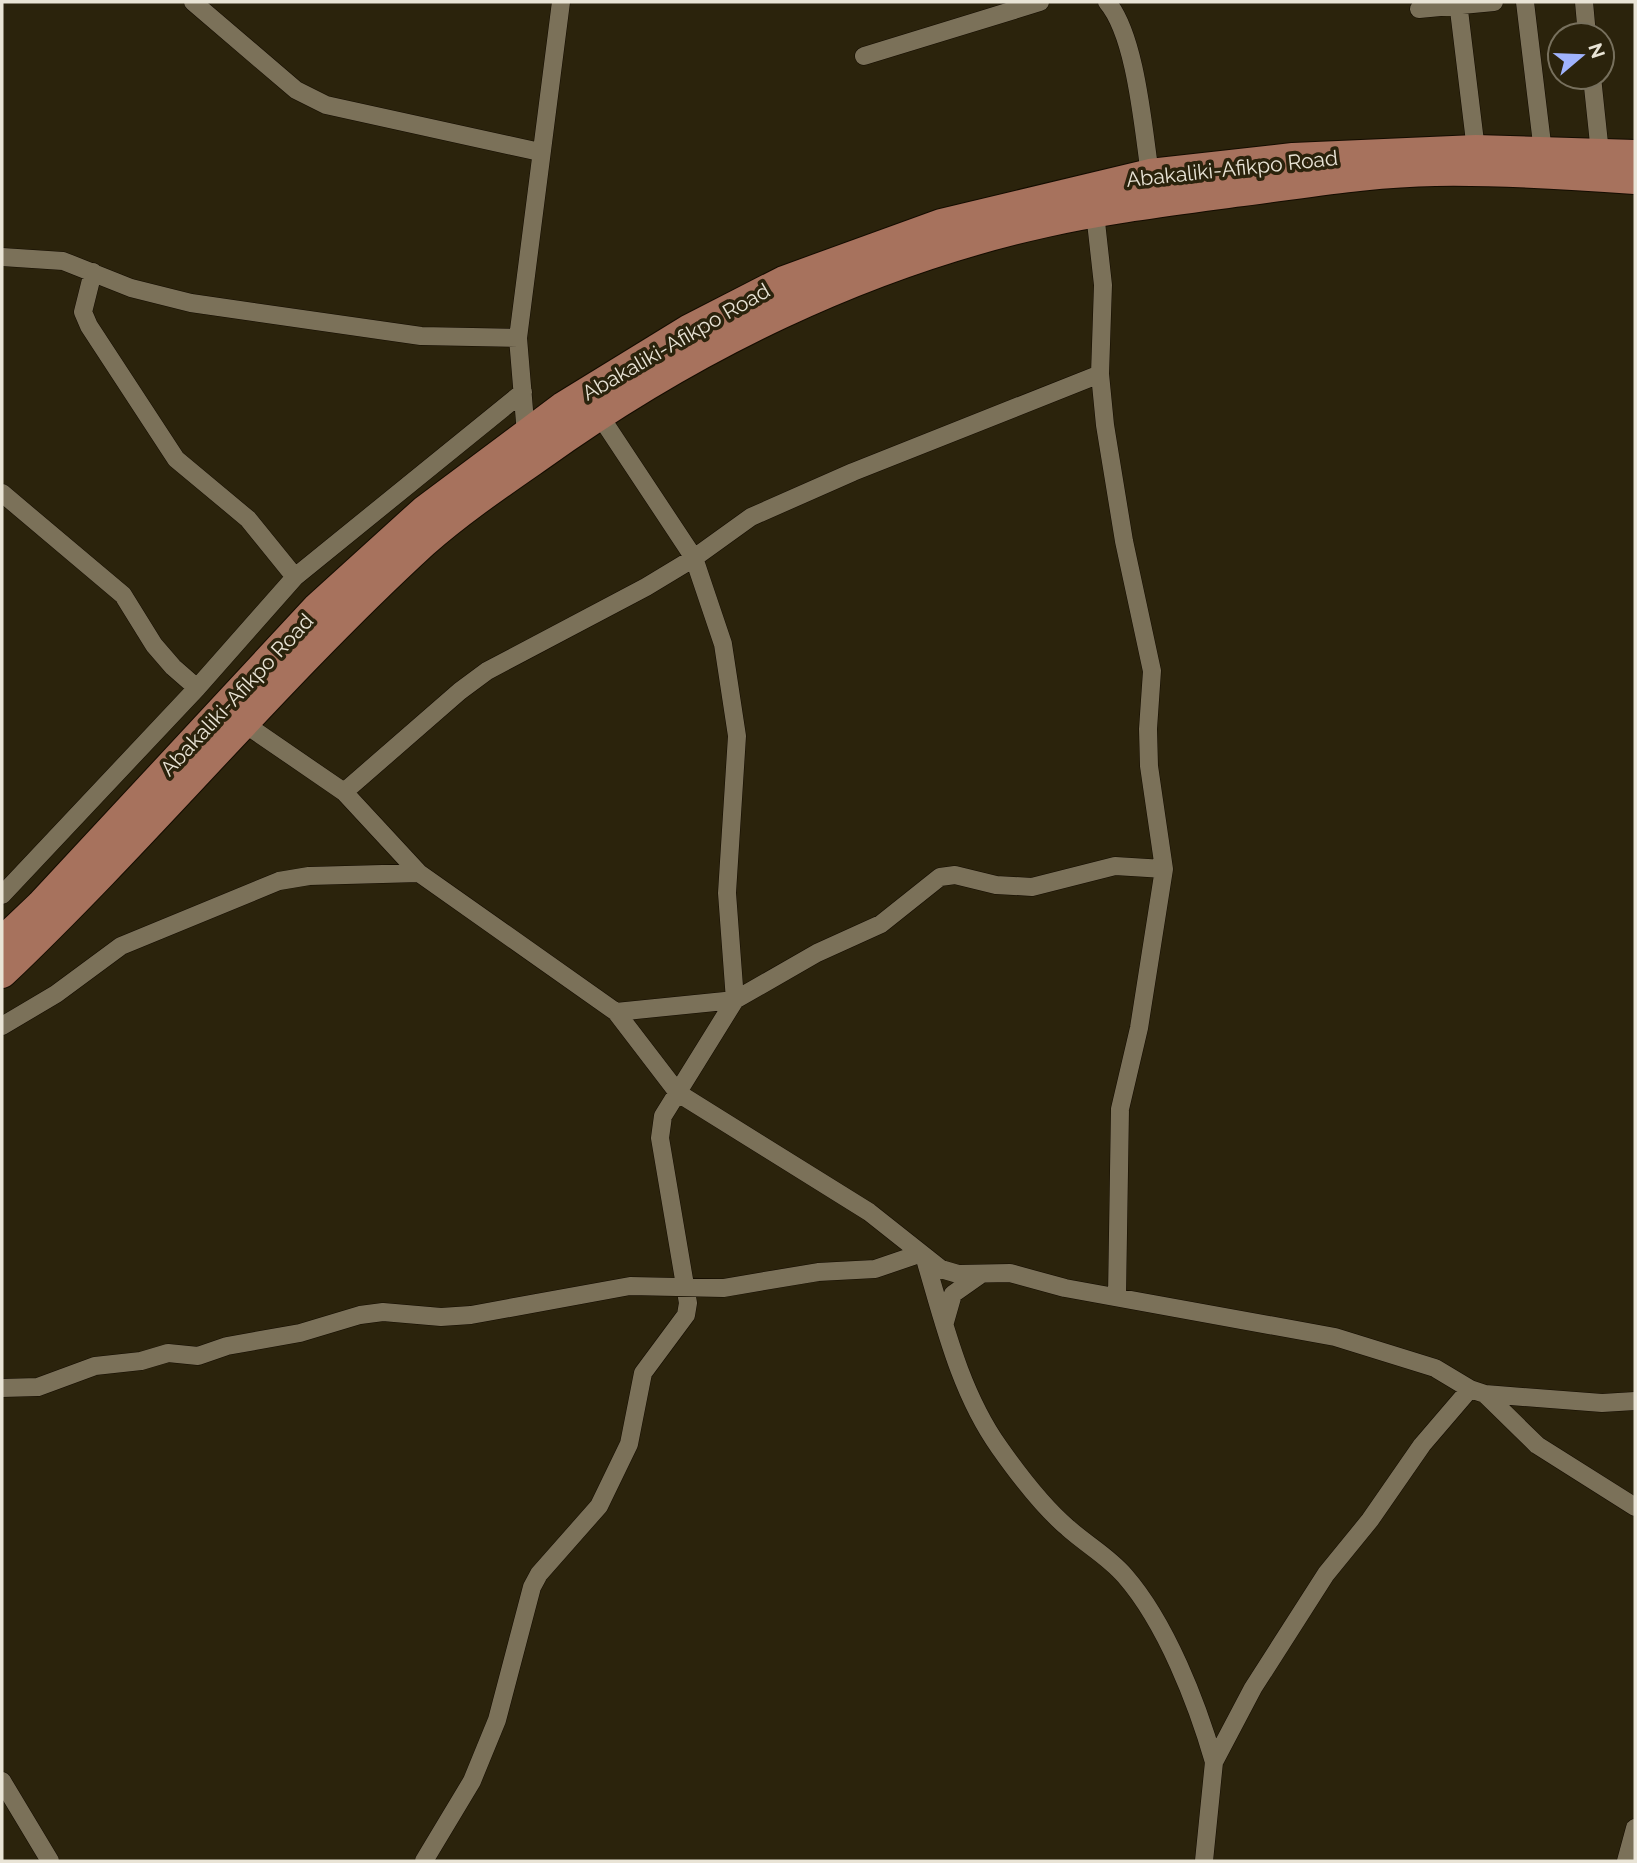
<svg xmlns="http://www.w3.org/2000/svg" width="1637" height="1863" viewBox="0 0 1637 1863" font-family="Raleway,sans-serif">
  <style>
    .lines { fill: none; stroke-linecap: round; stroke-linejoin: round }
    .minor-casing { stroke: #140c00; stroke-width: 19 }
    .primary-casing { stroke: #140c00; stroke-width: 32 }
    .minor { stroke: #7b7159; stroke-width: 18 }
    .primary { stroke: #a7725d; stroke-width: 30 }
    .labels { text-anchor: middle; stroke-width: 7; stroke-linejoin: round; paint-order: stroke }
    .street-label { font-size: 21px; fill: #e9e4d6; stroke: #2b230c }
  </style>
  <rect width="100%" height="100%" fill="#2b230c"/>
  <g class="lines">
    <g class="minor-casing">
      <path id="minor" d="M 193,2 L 296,90 L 326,105 L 540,152
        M 1107,2 C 1136,36 1143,128 1150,174
        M 1458,2 L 1476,150
        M 1525,2 L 1543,152
        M 1584,2 L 1587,35
        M 1419,9 L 1494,2
        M 864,56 L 1040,2
        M 1592,77 L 1600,153
        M 1095,213 L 1103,285 L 1100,374 L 1105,425 L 1124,541 L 1152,671 L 1148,729 L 1149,766 L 1164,869 L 1139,1028 L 1120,1109 L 1117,1296
        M 2,257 L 63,261 L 131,288 L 191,303 L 421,336 L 518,338
        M 93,272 L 83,312 L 89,326 L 176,459 L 248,519 L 295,577
        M 526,434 L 518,338 L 561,2
        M 2,493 L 123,595 L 154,645 L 173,667 L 197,688
        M 242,722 L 344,792 L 419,873 L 616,1012 L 678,1093 L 869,1212 L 941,1269 L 958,1274 L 1010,1273 L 1065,1288 L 1335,1337 L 1435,1368 L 1470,1389 L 1485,1394 L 1602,1403 L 1635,1401
        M 344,792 L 460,691 L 487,671 L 646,587 L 694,558 L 751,517 L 853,472 L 1100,374
        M 2,895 L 197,688 L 295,577 L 523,392
        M 616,1012 L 735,1000 L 817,953 L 881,924 L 940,877 L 955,875 L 996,885 L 1032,887 L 1115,866 L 1164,869
        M 2,1026 L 56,994 L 121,946 L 279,881 L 309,876 L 419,873
        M 925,1259 C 944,1323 960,1392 999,1447 C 1018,1474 1042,1506 1068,1528 C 1087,1545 1109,1557 1125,1576 C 1166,1623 1197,1703 1214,1762
        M 945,1322 L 953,1294 L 980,1275
        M 2,1388 L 38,1387 L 95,1366 L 141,1361 L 168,1353 L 198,1356 L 227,1346 L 300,1333 L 360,1315 L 383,1312 L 441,1317 L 471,1315 L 630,1286 L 723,1288 L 818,1272 L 875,1269 L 919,1254
        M 1485,1394 L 1537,1445 L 1635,1507
        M 2,1781 L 50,1861
        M 424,1861 L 472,1781 L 497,1720 L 532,1587 L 539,1574 L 599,1506 L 629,1444 L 643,1373 L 686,1315 L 688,1303 L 660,1138 L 663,1116 L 735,1000 L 727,893 L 737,736 L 723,644 L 694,558 L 598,413
        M 1204,1861 L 1214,1762 L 1253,1688 L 1326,1574 L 1370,1520 L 1422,1445 L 1470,1389
        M 1626,1861 L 1635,1828"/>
    </g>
    <g class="primary-casing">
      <path id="primary" d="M 2,942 L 41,905 L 318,607 L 424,511 L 563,407 L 690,329 L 784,281 L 941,224 L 1150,174 L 1293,158 L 1476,150 L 1635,155
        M 2,973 C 147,835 275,679 423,543 C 458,512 499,484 538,457 C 690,348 862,263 1046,222 C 1108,208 1172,201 1235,192 C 1301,184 1368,172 1435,171 C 1501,170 1569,174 1635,179"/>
    </g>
    <use href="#minor" class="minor"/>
    <use href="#primary" class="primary"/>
  </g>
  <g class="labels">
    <g class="street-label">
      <text transform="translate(1232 169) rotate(-6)" y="7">Abakaliki-Afikpo Road</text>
      <text transform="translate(676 342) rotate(-30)" y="7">Abakaliki-Afikpo Road</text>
      <text transform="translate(237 695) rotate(-47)" y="7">Abakaliki-Afikpo Road</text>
    </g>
  </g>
  <rect width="1637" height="1863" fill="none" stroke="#e9e4d6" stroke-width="7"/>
  <g transform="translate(1581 56) rotate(71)"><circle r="33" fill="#2b230c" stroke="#77705d" stroke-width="2"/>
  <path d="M0-5L12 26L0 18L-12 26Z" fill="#a0b3fd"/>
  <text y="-10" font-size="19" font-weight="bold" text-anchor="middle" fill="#e9e4d6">N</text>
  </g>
</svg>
